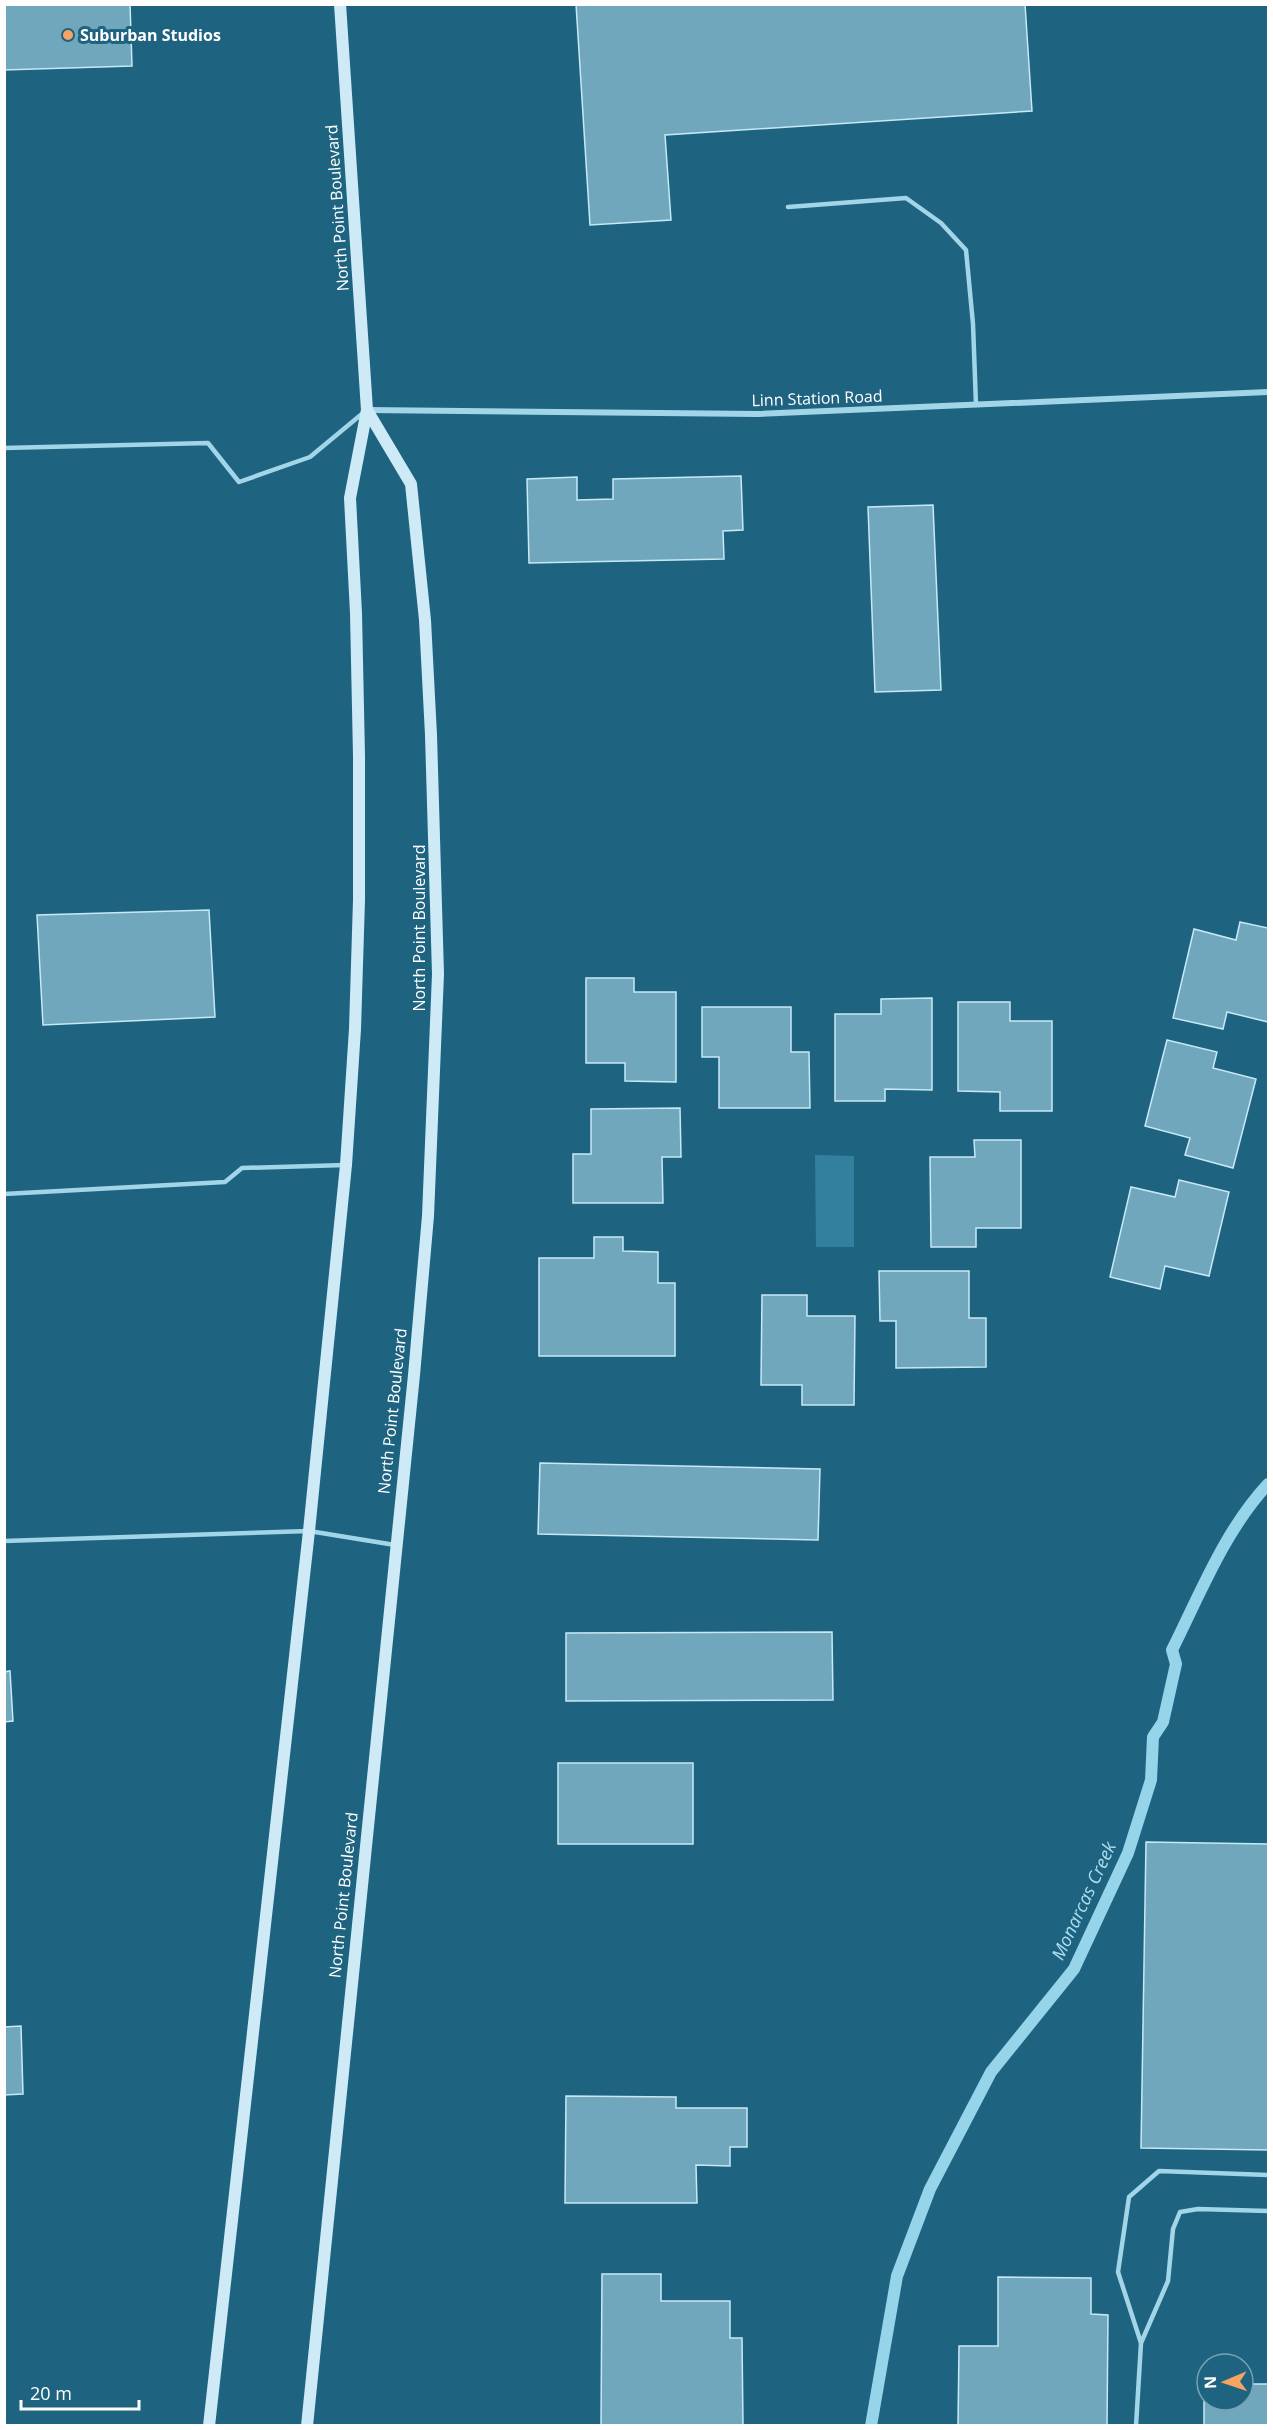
<svg xmlns="http://www.w3.org/2000/svg" width="1273" height="2430" viewBox="0 0 1273 2430" font-family="'Open Sans',sans-serif">
  <style>
    .green { fill: #32809e }
    .lines { fill: none; stroke-linecap: round; stroke-linejoin: round }
    .stream { stroke: #96d4ea; stroke-width: 12 }
    .building { fill: #70a7bd; stroke: #c7e9f6; stroke-width: 1.5 }
    .lane { stroke: #a3d5e8; stroke-width: 4.5 }
    .street { stroke: #a3d5e8; stroke-width: 6 }
    .secondary { stroke: #ceeaf7; stroke-width: 12 }
    .poi-dot { fill: #f7a362; stroke: #1e6480; stroke-width: 2 }
    .labels { text-anchor: middle; stroke-width: 6; stroke-linejoin: round; paint-order: stroke }
    .poi-label { font-size: 16px; font-weight: bold; fill: #fff; stroke: #1e6480; text-anchor: start }
    .street-label { font-size: 16px; fill: #fff; stroke: #1e6480 }
    .water-label { font-size: 18px; font-style: italic; fill: #aedef0; stroke: #1e6480 }
  </style>
  <rect width="100%" height="100%" fill="#1e6480"/>
  <path class="green" d="M 815,1155 L 854,1156 L 854,1247 L 816,1247 Z"/>
  <g class="lines">
    <path class="stream" d="M 871,2426 L 897,2276 L 930,2189 L 991,2072 L 1074,1969 L 1128,1853 L 1151,1780 L 1153,1737 L 1163,1722 L 1176,1664 L 1172,1650 C 1200,1594 1225,1530 1268,1484"/>
  </g>
  <path class="building" d="M 4,4 L 130,4 L 132,66 L 4,70 Z
    M 576,4 L 1025,4 L 1032,111 L 665,135 L 671,220 L 590,225 Z
    M 741,476 L 743,530 L 723,531 L 724,559 L 529,563 L 527,479 L 577,477 L 577,500 L 613,499 L 613,479 Z
    M 933,505 L 941,690 L 875,692 L 868,507 Z
    M 209,910 L 215,1017 L 43,1025 L 37,915 Z
    M 1240,922 L 1268,928 L 1268,1022 L 1227,1012 L 1223,1029 L 1173,1018 L 1194,929 L 1236,940 Z
    M 586,978 L 634,978 L 634,992 L 676,992 L 676,1082 L 625,1081 L 625,1063 L 586,1063 Z
    M 932,998 L 932,1090 L 885,1089 L 885,1101 L 835,1101 L 835,1014 L 881,1014 L 881,999 Z
    M 958,1002 L 1010,1002 L 1010,1021 L 1052,1021 L 1052,1111 L 1000,1111 L 1000,1092 L 958,1091 Z
    M 702,1007 L 791,1007 L 791,1052 L 809,1052 L 810,1108 L 719,1108 L 719,1057 L 702,1057 Z
    M 1167,1040 L 1217,1052 L 1213,1068 L 1256,1079 L 1233,1168 L 1185,1155 L 1190,1138 L 1145,1126 Z
    M 680,1108 L 681,1157 L 662,1157 L 663,1203 L 573,1203 L 573,1154 L 591,1154 L 591,1109 Z
    M 974,1140 L 1021,1140 L 1021,1228 L 976,1228 L 976,1247 L 931,1247 L 930,1157 L 975,1157 Z
    M 1179,1180 L 1229,1192 L 1209,1276 L 1165,1266 L 1160,1289 L 1110,1277 L 1131,1187 L 1175,1197 Z
    M 594,1237 L 623,1237 L 623,1251 L 658,1252 L 658,1283 L 675,1283 L 675,1356 L 539,1356 L 539,1258 L 594,1258 Z
    M 879,1271 L 969,1271 L 969,1318 L 986,1318 L 986,1367 L 896,1368 L 896,1321 L 880,1321 Z
    M 762,1295 L 807,1295 L 807,1316 L 855,1316 L 854,1405 L 802,1405 L 802,1385 L 761,1385 Z
    M 540,1463 L 820,1469 L 818,1540 L 538,1534 Z
    M 832,1632 L 833,1700 L 566,1701 L 566,1633 Z
    M 10,1671 L 13,1721 L 4,1722 L 4,1672 Z
    M 558,1763 L 693,1763 L 693,1844 L 558,1844 Z
    M 1146,1842 L 1268,1844 L 1268,2150 L 1141,2148 Z
    M 21,2026 L 23,2094 L 4,2095 L 4,2027 Z
    M 566,2096 L 676,2097 L 676,2108 L 747,2108 L 747,2147 L 730,2147 L 730,2166 L 696,2165 L 697,2203 L 565,2203 Z
    M 602,2274 L 661,2274 L 661,2301 L 730,2301 L 730,2338 L 742,2338 L 743,2426 L 601,2426 Z
    M 998,2277 L 1091,2278 L 1091,2314 L 1108,2315 L 1107,2426 L 958,2426 L 959,2346 L 998,2346 Z
    M 1204,2384 L 1207,2384 L 1207,2400 L 1243,2400 L 1243,2384 L 1268,2384 L 1268,2426 L 1204,2426 Z"/>
  <g class="lines">
    <path class="lane" d="M 788,207 L 906,198 L 941,223 L 966,250 L 973,324 L 976,405
      M 4,448 L 208,443 L 239,482 L 310,457 L 363,413
      M 4,1194 L 225,1182 L 242,1168 L 345,1165
      M 4,1541 L 309,1531 L 395,1545
      M 1141,2343 L 1118,2272 L 1129,2197 L 1159,2171 L 1268,2175
      M 1136,2426 L 1141,2343 L 1168,2281 L 1173,2229 L 1180,2212 L 1198,2209 L 1268,2211"/>
    <path class="street" d="M 367,410 L 759,414 L 1268,392"/>
    <path class="secondary" d="M 209,2426 L 309,1531 L 346,1165 L 355,1029 L 359,900 L 359,756 L 356,613 L 350,498 L 367,410 L 340,4
      M 307,2426 L 414,1375 L 428,1216 L 438,974 L 431,735 L 425,620 L 411,484 L 367,410"/>
  </g>
  <circle class="poi-dot" cx="68" cy="35" r="6"/>
  <g class="labels">
    <g class="poi-label">
      <text x="80" y="41">Suburban Studios</text>
    </g>
    <g class="street-label">
      <text transform="translate(337 208) rotate(-94)" y="6">North Point Boulevard</text>
      <text transform="translate(817 398) rotate(-2)" y="6">Linn Station Road</text>
      <text transform="translate(419 928) rotate(-90)" y="6">North Point Boulevard</text>
      <text transform="translate(392 1411) rotate(-84)" y="6">North Point Boulevard</text>
      <text transform="translate(343 1895) rotate(-84)" y="6">North Point Boulevard</text>
    </g>
    <g class="water-label">
      <text transform="translate(1084 1901) rotate(-65)" y="6">Monarcas Creek</text>
    </g>
  </g>
  <rect width="1273" height="2430" fill="none" stroke="#ffffff" stroke-width="12"/>
  <g transform="translate(1225 2382) rotate(268)"><circle r="28" fill="#1e6480" stroke="#78a2b3" stroke-width="1.5"/>
  <path d="M0-4.5L10 22L0 15L-10 22Z" fill="#f7a362"/>
  <text y="-9" font-size="16" font-weight="bold" text-anchor="middle" fill="#ffffff">N</text>
  </g>
  <path d="M21 2400v9h118v-9" fill="none" stroke="#ffffff" stroke-width="3"/>
  <text x="30" y="2400" font-size="18" fill="#ffffff" stroke="#1e6480" stroke-width="4.5" paint-order="stroke">20 m</text>
</svg>
